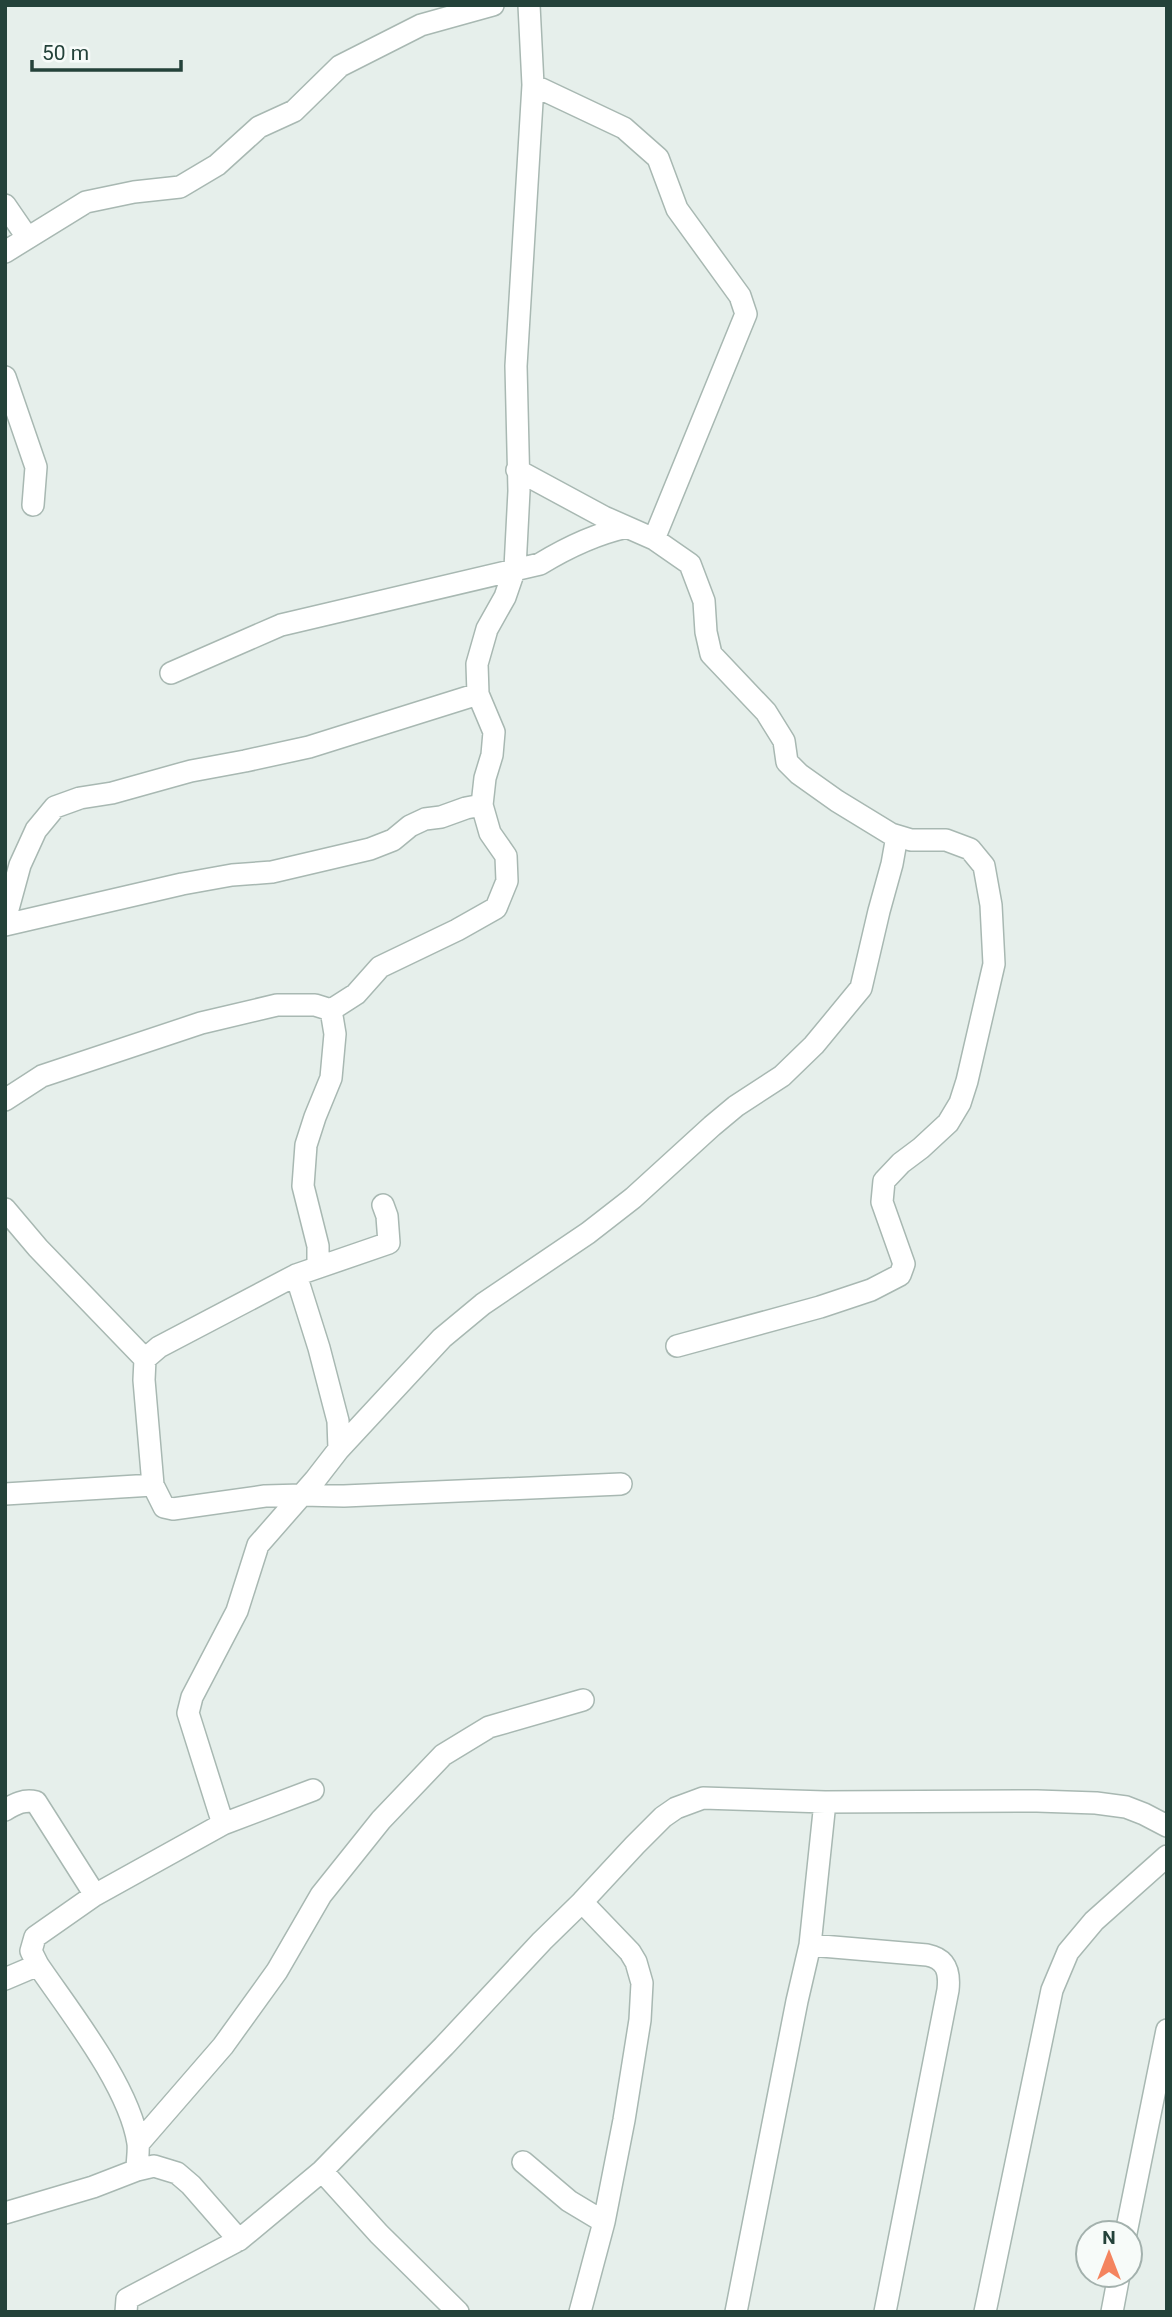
<svg xmlns="http://www.w3.org/2000/svg" width="1172" height="2317" viewBox="0 0 1172 2317" font-family="Roboto,sans-serif">
  <style>
    .lines { fill: none; stroke-linecap: round; stroke-linejoin: round }
    .minor-casing { stroke: #a8b8b2; stroke-width: 24 }
    .minor { stroke: #fff; stroke-width: 21 }
  </style>
  <rect width="100%" height="100%" fill="#e6efeb"/>
  <g class="lines">
    <g class="minor-casing">
      <path id="minor" d="M 533,85 L 624,128 L 658,158 L 677,209 L 740,296 L 746,314 L 654,539
        M 5,205 L 27,237
        M 5,252 L 86,202 L 134,192 L 180,187 L 217,165 L 259,127 L 294,111 L 340,66 L 421,25 L 493,5
        M 5,377 L 36,467 L 33,505
        M 517,470 L 604,517 L 654,539 L 690,564 L 704,601 L 706,632 L 711,654 L 766,712 L 784,741 L 787,762 L 799,774 L 837,801 L 891,834 L 911,840 L 946,840 L 970,849 L 984,866 L 991,905 L 994,964 L 967,1081 L 960,1103 L 948,1123 L 921,1148 L 901,1163 L 884,1181 L 882,1202 L 904,1264 L 900,1275 L 871,1290 L 820,1307 L 677,1346
        M 171,673 L 281,625 L 540,564 C 568,547 595,534 627,527
        M 5,920 L 20,865 L 36,830 L 55,807 L 80,798 L 112,793 L 191,771 L 245,761 L 309,747 L 478,694
        M 5,925 L 182,884 L 232,875 L 272,872 L 370,849 L 393,840 L 410,826 L 425,819 L 441,817 L 466,808 L 482,805
        M 331,1010 L 356,994 L 380,967 L 457,930 L 496,908 L 507,881 L 506,856 L 490,833 L 482,805 L 485,778 L 492,755 L 494,732 L 478,694 L 477,664 L 487,629 L 505,597 L 515,568 L 519,491 L 516,366 L 533,85 L 529,5
        M 5,1100 L 42,1076 L 201,1023 L 277,1005 L 315,1005 L 331,1010 L 335,1034 L 331,1078 L 315,1117 L 306,1145 L 303,1186 L 318,1246 L 318,1266
        M 5,1209 L 38,1248 L 145,1359
        M 339,1449 L 442,1338 L 483,1304 L 588,1233 L 633,1198 L 712,1126 L 736,1106 L 782,1076 L 814,1045 L 861,988 L 879,911 L 892,864 L 897,836
        M 153,1485 L 164,1507 L 173,1509 L 265,1496 L 302,1495 L 344,1496 L 621,1484
        M 5,1494 L 153,1485 L 144,1380 L 145,1359 L 159,1347 L 296,1275 L 389,1243 L 387,1216 L 383,1205
        M 5,1810 C 15,1804 24,1799 36,1802 L 95,1895
        M 223,1824 L 188,1713 L 192,1697 L 237,1611 L 258,1545 L 315,1480 L 339,1449 L 338,1421 L 319,1348 L 296,1275
        M 810,1945 L 927,1955 C 947,1959 950,1972 948,1990 L 885,2312
        M 5,1979 L 38,1965
        M 138,2144 L 223,2046 L 277,1971 L 321,1895 L 381,1820 L 443,1755 L 489,1727 L 583,1700
        M 523,2162 L 569,2201 L 604,2222
        M 137,2170 C 137,2161 139,2151 138,2143 C 129,2086 70,2012 38,1965 L 31,1951 L 35,1937 L 95,1895 L 223,1824 L 313,1790
        M 322,2171 L 379,2234 L 458,2312
        M 5,2213 L 93,2187 L 137,2170 L 154,2166 L 177,2173 L 191,2185 L 239,2240
        M 1126,2233 L 1167,2030
        M 126,2312 L 127,2299 L 239,2240 L 322,2171 L 444,2046 L 542,1941 L 582,1902 L 635,1845 L 663,1817 L 676,1808 L 703,1798 L 825,1802 L 1037,1801 L 1096,1803 L 1126,1807 L 1144,1814 L 1167,1826
        M 580,2312 L 604,2222 L 624,2120 L 640,2020 L 642,1983 L 636,1962 L 630,1952 L 582,1902
        M 736,2312 L 797,2001 L 810,1945 L 825,1802
        M 985,2312 L 1052,1990 L 1068,1952 L 1094,1921 L 1167,1856
        M 1112,2312 L 1119,2275"/>
    </g>
    <use href="#minor" class="minor"/>
  </g>
  <rect width="1172" height="2317" fill="none" stroke="#24423a" stroke-width="14"/>
  <g transform="translate(1109 2254)"><circle r="33" fill="#f7fbf9" stroke="#a3b1ad" stroke-width="2"/>
  <path d="M0-5L12 26L0 18L-12 26Z" fill="#f4845f"/>
  <text y="-10" font-size="19" font-weight="bold" text-anchor="middle" fill="#24423a">N</text>
  </g>
  <path d="M32 60v10h149v-10" fill="none" stroke="#24423a" stroke-width="3.5"/>
  <text x="42" y="60" font-size="21" fill="#24423a" stroke="#f7fbf9" stroke-width="5" paint-order="stroke">50 m</text>
</svg>
